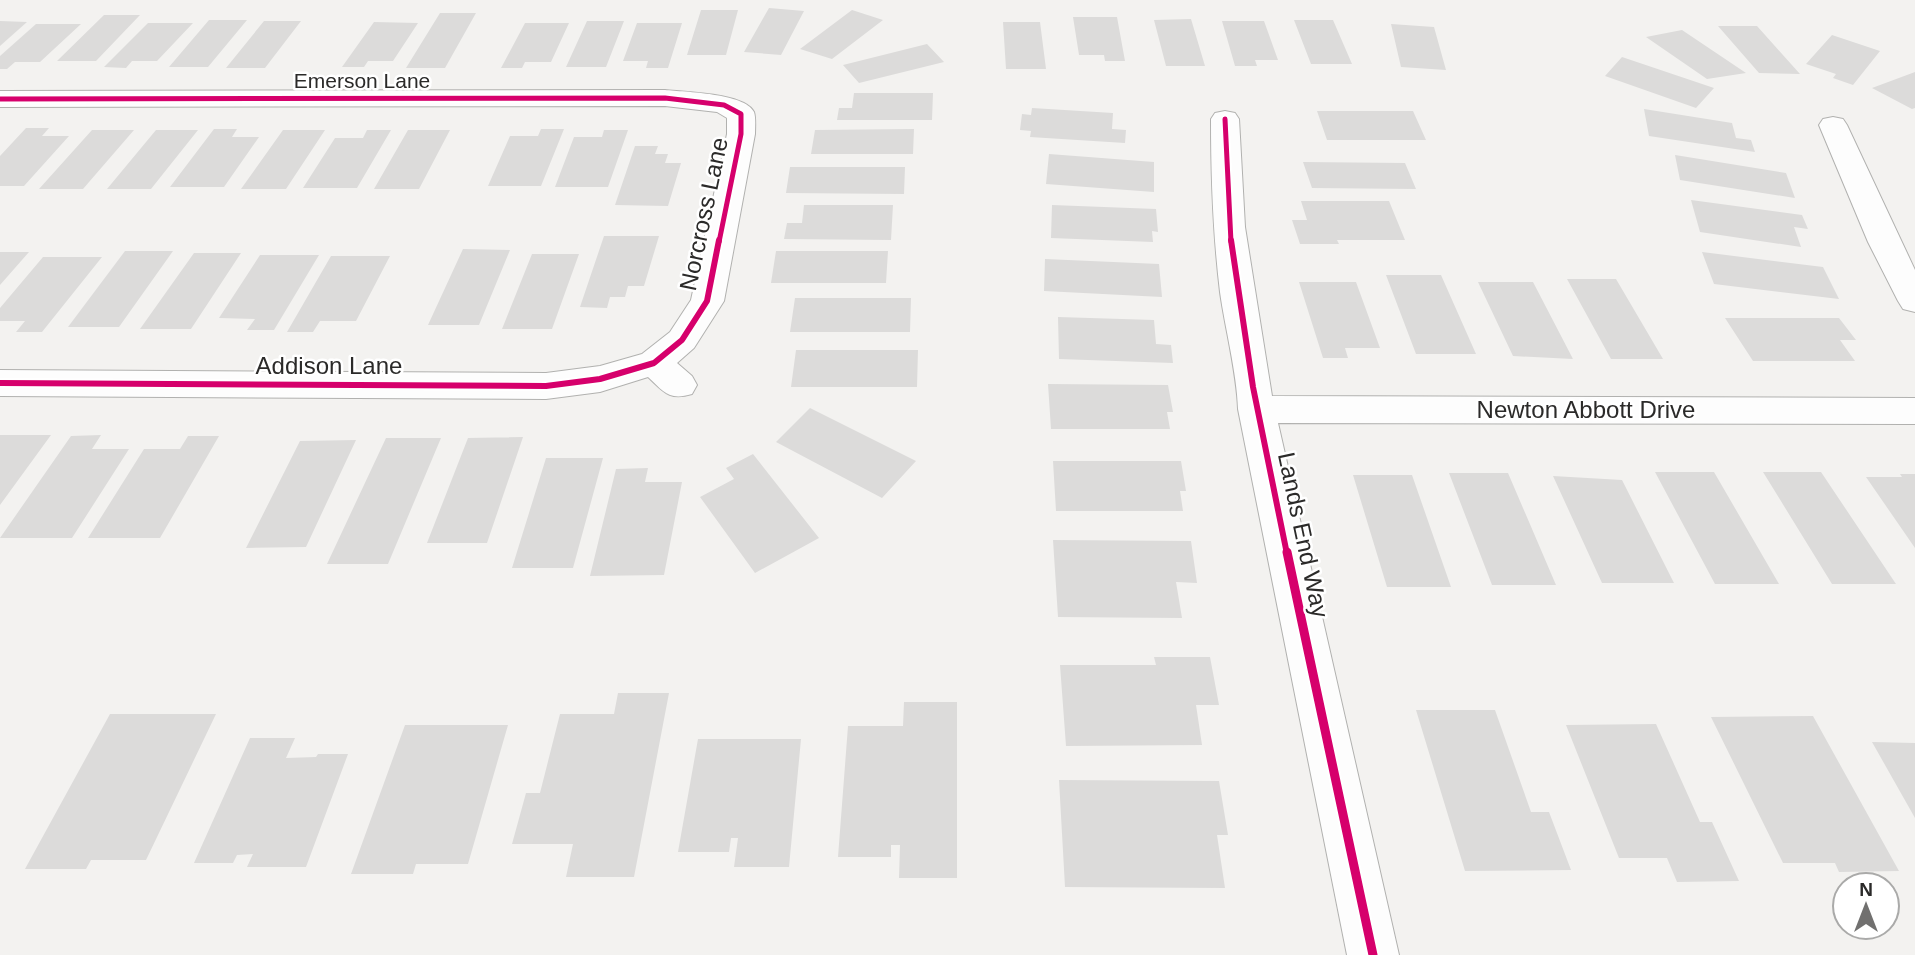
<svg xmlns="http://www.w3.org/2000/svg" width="1915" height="955" viewBox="0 0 1915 955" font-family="Arial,sans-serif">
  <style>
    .building { fill: #dcdbda }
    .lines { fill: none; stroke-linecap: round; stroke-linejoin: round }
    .minor-casing { stroke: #b1b1af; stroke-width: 2 }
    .minor { fill: #fdfdfd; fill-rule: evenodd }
    .cycleway-far2-casing { stroke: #fff; stroke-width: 9 }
    .cycleway-far1-casing { stroke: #fff; stroke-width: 10 }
    .cycleway-casing { stroke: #fff; stroke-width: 13 }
    .cycleway-far2 { stroke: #d6006c; stroke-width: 5 }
    .cycleway-far1 { stroke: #d6006c; stroke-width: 6 }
    .cycleway { stroke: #d6006c; stroke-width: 9 }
    .labels { text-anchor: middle; stroke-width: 5; stroke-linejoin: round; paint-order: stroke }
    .far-street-label { font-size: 21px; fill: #2b2a29; stroke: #fff }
    .street-label { font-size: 24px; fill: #2b2a29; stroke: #fff }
  </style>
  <rect width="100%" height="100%" fill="#f3f2f0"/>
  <path class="building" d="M 769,8 L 804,11 L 781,55 L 744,52 Z
    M 701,10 L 738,10 L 726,55 L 687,55 Z
    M 852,10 L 883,20 L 832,59 L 800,49 Z
    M 440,13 L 476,13 L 445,68 L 406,68 Z
    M 104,15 L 140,15 L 96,61 L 57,61 Z
    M 1073,17 L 1117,17 L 1125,61 L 1105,61 L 1104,55 L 1079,55 Z
    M 1191,19 L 1205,66 L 1166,66 L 1154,20 Z
    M 209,20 L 247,20 L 208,67 L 169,67 Z
    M 1294,20 L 1333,20 L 1352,64 L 1311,64 Z
    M 0,21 L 27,22 L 0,46 Z
    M 264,21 L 301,21 L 265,68 L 226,68 Z
    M 587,21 L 624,21 L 606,67 L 566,67 Z
    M 1222,21 L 1264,21 L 1278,60 L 1255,60 L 1257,66 L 1235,66 Z
    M 374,22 L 418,23 L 393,61 L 368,61 L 364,67 L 342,67 Z
    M 1003,22 L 1040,22 L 1046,69 L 1006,69 Z
    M 148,23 L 193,23 L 157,61 L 132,61 L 126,68 L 104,67 Z
    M 525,23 L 569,23 L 551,62 L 525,62 L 522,68 L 501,68 Z
    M 637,23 L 682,23 L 668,68 L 646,68 L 648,61 L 623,61 Z
    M 36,24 L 81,24 L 40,62 L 15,62 L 7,69 L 0,69 L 0,56 Z
    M 1391,24 L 1434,27 L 1446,70 L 1401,67 Z
    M 1718,26 L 1757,26 L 1800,74 L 1759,73 Z
    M 1682,30 L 1746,73 L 1707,79 L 1646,37 Z
    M 1832,35 L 1880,51 L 1853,85 L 1833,78 L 1836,74 L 1806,64 Z
    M 927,44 L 944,62 L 859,83 L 843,65 Z
    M 1622,57 L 1714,88 L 1696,108 L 1605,76 Z
    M 1915,72 L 1915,108 L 1912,109 L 1872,88 Z
    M 854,93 L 933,93 L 932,120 L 837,120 L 839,108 L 852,108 Z
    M 1032,108 L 1113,113 L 1112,129 L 1126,130 L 1125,143 L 1030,137 L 1031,131 L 1020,130 L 1022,114 L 1031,115 Z
    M 1644,109 L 1732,123 L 1736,138 L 1751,140 L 1755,152 L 1649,136 Z
    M 1317,111 L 1413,111 L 1426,140 L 1327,140 Z
    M 26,128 L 49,128 L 42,136 L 69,136 L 24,186 L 0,186 L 0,156 Z
    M 214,129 L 237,129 L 232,137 L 259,137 L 224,187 L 170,187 Z
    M 541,129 L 564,129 L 541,186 L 488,186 L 510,136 L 538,136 Z
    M 914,129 L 913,154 L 811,154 L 815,130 Z
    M 92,130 L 134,130 L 83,189 L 39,189 Z
    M 156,130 L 198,130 L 151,189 L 107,189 Z
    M 283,130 L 325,130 L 286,189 L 241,189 Z
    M 367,130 L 391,130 L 357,188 L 303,188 L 335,138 L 363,138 Z
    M 408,130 L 450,130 L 419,189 L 374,189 Z
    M 604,130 L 628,130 L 608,187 L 555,187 L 574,137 L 602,137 Z
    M 635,146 L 658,146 L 655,154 L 668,154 L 665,163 L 681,163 L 668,206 L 615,205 Z
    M 1049,154 L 1154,162 L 1154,192 L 1046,184 Z
    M 1675,155 L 1786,173 L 1795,198 L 1680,180 Z
    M 1303,162 L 1405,163 L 1416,189 L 1312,188 Z
    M 790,167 L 905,167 L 904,194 L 786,193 Z
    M 1691,200 L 1802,215 L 1808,229 L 1794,227 L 1801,247 L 1700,232 Z
    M 1301,201 L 1389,201 L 1405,240 L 1337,240 L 1339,244 L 1300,244 L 1292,220 L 1307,220 Z
    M 804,205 L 893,205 L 891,240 L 784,239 L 787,223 L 802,223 Z
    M 1052,205 L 1156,209 L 1158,232 L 1152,231 L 1153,242 L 1051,238 Z
    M 604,236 L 659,236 L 644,286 L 628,286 L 625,297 L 610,297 L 607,308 L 580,307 Z
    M 463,249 L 510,250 L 479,325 L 428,325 Z
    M 125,251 L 173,251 L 119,327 L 68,327 Z
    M 776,251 L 888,251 L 886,283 L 771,283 Z
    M 0,252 L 29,252 L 0,285 Z
    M 1702,252 L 1823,267 L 1839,299 L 1714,284 Z
    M 194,253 L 241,253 L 191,329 L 140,329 Z
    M 532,254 L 579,254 L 552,329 L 502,329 Z
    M 260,255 L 319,255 L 274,330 L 247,330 L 255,319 L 219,318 Z
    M 331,256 L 390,256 L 356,321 L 320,321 L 313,332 L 287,332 Z
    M 43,257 L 102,257 L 42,332 L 16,332 L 25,321 L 0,321 L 0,308 Z
    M 1045,259 L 1159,264 L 1162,297 L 1044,291 Z
    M 1386,275 L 1441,275 L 1476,354 L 1416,354 Z
    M 1567,279 L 1616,279 L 1663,359 L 1611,359 Z
    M 1299,282 L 1356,282 L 1380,348 L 1345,348 L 1348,358 L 1323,358 Z
    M 1478,282 L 1533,282 L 1573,359 L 1513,356 Z
    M 795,298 L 911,298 L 910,332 L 790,332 Z
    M 1058,317 L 1154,320 L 1156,344 L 1171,345 L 1173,363 L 1059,359 Z
    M 1725,318 L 1839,318 L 1856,340 L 1840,340 L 1855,361 L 1753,361 Z
    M 796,350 L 918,350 L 917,387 L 791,387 Z
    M 1048,384 L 1168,385 L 1173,412 L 1167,412 L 1170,429 L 1051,429 Z
    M 810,408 L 916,461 L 882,498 L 776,442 Z
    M 0,435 L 51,435 L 0,505 Z
    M 101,435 L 92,449 L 129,449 L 72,538 L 0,538 L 71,436 Z
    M 188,436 L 219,436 L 160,538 L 88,538 L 144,449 L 180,449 Z
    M 523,437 L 487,543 L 427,543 L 468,438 Z
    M 386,438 L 441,438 L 388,564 L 327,564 Z
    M 356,440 L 306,547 L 246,548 L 300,441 Z
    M 753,454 L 819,538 L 755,573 L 700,497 L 734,479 L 726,468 Z
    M 546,458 L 603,458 L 573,568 L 512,568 Z
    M 1053,461 L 1181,461 L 1186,491 L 1180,491 L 1183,511 L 1056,511 Z
    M 648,468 L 645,482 L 682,482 L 664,575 L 590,576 L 616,469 Z
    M 1655,472 L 1714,472 L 1779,584 L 1715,584 Z
    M 1763,472 L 1821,472 L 1896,584 L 1832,584 Z
    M 1449,473 L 1508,473 L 1556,585 L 1492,585 Z
    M 1900,474 L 1915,474 L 1915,548 L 1866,477 L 1902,477 Z
    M 1353,475 L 1412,475 L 1451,587 L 1387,587 Z
    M 1553,476 L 1622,480 L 1674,583 L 1602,583 Z
    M 1053,540 L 1191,541 L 1197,583 L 1176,582 L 1182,618 L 1058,617 Z
    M 1154,657 L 1210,657 L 1219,705 L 1196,705 L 1202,745 L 1066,746 L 1060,665 L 1156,665 Z
    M 618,693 L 669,693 L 634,877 L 566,877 L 573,844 L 512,844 L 526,793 L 540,793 L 560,714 L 614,714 Z
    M 904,702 L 957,702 L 957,878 L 899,878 L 900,845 L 891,845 L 891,857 L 838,857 L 848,726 L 903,726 Z
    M 1416,710 L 1495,710 L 1531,812 L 1549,812 L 1571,870 L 1465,871 Z
    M 110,714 L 216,714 L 146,860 L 91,860 L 86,869 L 25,869 Z
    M 1813,716 L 1899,871 L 1839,872 L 1835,863 L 1783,863 L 1711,717 Z
    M 1656,724 L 1700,822 L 1712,822 L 1739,881 L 1677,882 L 1667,858 L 1619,858 L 1566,725 Z
    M 405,725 L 508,725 L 468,864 L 416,864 L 413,874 L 351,874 Z
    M 250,738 L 295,738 L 286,758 L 316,757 L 318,754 L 348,754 L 306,867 L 247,867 L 253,854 L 237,855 L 233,863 L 194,863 Z
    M 698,739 L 801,739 L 789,867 L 734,867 L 738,838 L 731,838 L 729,852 L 678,852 Z
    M 1872,742 L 1915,743 L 1915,818 Z
    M 1059,780 L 1219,781 L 1228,835 L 1217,835 L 1225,888 L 1065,887 Z"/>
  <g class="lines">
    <g class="minor-casing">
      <path id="minor" d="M 665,90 C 684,92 745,93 754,112 C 756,118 755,127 755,134 L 724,301 L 694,348 L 677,363 L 692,376 L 697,385 L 692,394 C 669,401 664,392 648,377 L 600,392 L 546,399 L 0,396 L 0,370 L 546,373 L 600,366 L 642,354 L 670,332 L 691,300 L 727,134 L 727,118 L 717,112 L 665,106 L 0,107 L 0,91 Z
        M 1225,111 L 1235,113 L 1239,119 L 1245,227 L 1272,396 L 1915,398 L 1915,424 L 1278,423 L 1399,955 L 1347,955 L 1238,409 C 1237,373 1225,328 1220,292 C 1213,234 1211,177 1211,119 L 1215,113 Z
        M 1833,117 L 1843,119 L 1847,125 L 1915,270 L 1915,312 L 1903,309 L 1898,301 L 1868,242 L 1819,125 L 1823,119 Z"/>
    </g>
    <use href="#minor" class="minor"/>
    <g class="cycleway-far2-casing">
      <path id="cycleway-far2" d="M 0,99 L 665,98 L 724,105 L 741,114 L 741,134 L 719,242
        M 1225,119 L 1231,242"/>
    </g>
    <g class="cycleway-far1-casing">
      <path id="cycleway-far1" d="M 1231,240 L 1253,387 L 1287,554
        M 0,383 L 546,386 L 600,379 L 654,363 L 682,340 L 707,301 L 719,240"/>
    </g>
    <g class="cycleway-casing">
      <path id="cycleway" d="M 1287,552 L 1373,955"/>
    </g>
    <use href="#cycleway-far2" class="cycleway-far2"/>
    <use href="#cycleway-far1" class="cycleway-far1"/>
    <use href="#cycleway" class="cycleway"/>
  </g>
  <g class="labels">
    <g class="far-street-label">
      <text x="362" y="88">Emerson Lane</text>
    </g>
    <g class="street-label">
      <text transform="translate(704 214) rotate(-78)" y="8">Norcross Lane</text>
      <text x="329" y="374">Addison Lane</text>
      <text x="1586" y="418">Newton Abbott Drive</text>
      <text transform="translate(1303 535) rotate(78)" y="8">Lands End Way</text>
    </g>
  </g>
  <g transform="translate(1866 906)"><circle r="33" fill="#ffffff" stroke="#aaaaa9" stroke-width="2"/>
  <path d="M0-5L12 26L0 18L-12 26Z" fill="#71706f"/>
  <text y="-10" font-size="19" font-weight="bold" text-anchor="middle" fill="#2b2a29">N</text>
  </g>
</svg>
